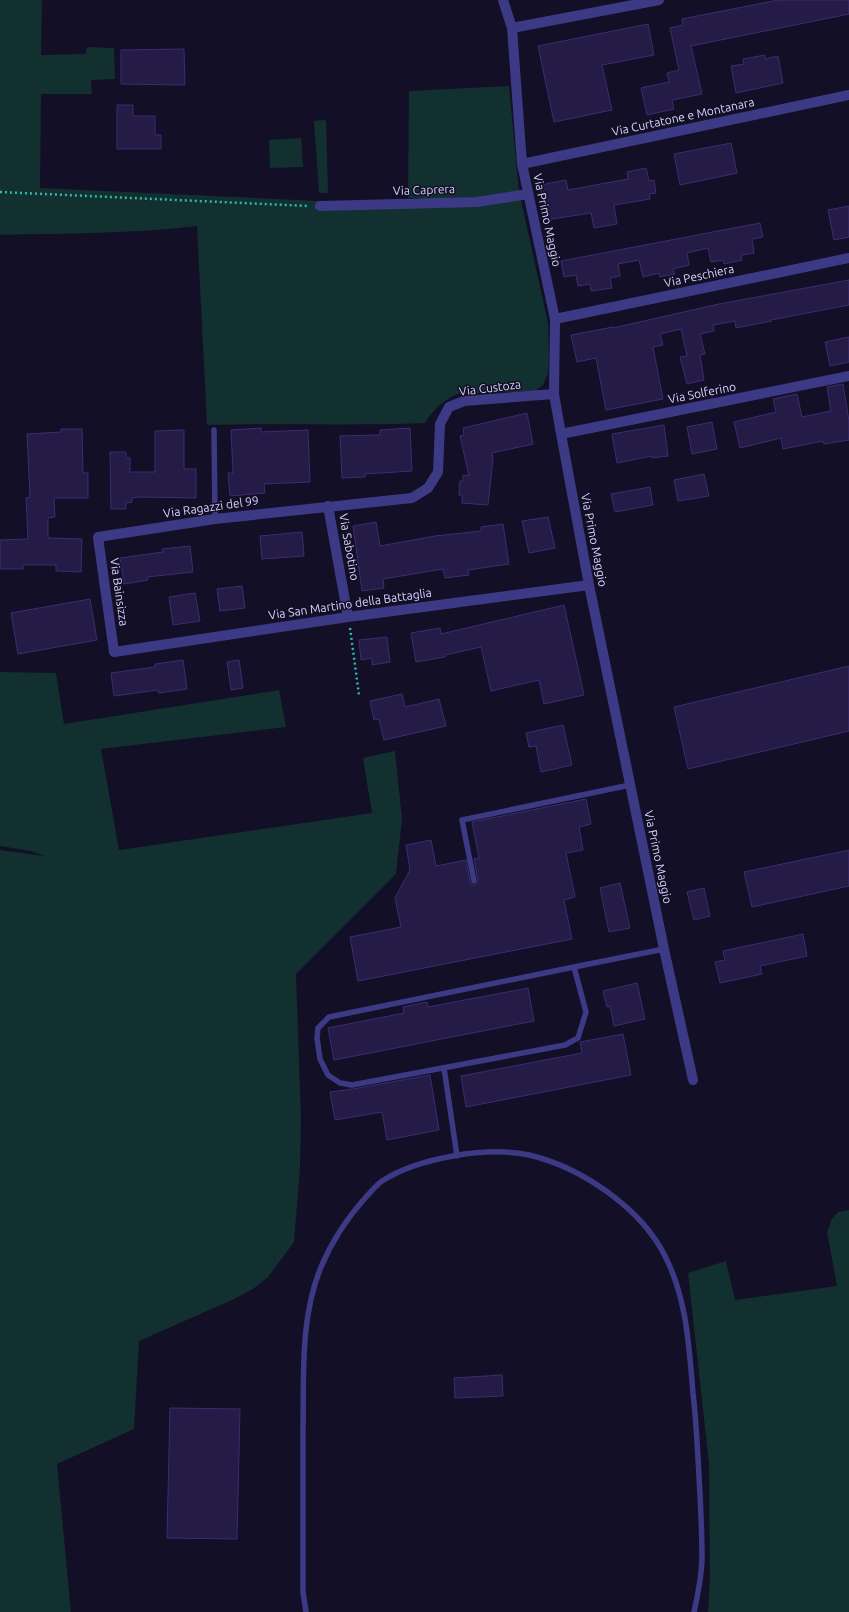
<svg xmlns="http://www.w3.org/2000/svg" width="849" height="1612" viewBox="0 0 849 1612" font-family="Ubuntu,sans-serif">
  <style>
    .green { fill: #12302f }
    .building { fill: #241b47; stroke: #3b2d73 }
    .lines { fill: none; stroke-linecap: round; stroke-linejoin: round }
    .path { stroke: #2fb8b0; stroke-width: 2.5; stroke-dasharray: 2 3; stroke-linecap: butt }
    .lane { stroke: #3d3a85; stroke-width: 5.5 }
    .street { stroke: #3d3a85; stroke-width: 10 }
    .labels { text-anchor: middle; stroke-width: 3; stroke-linejoin: round; paint-order: stroke }
    .street-label { font-size: 12px; fill: #d9d4ff; stroke: #130f26 }
  </style>
  <rect width="100%" height="100%" fill="#130f26"/>
  <path class="green" d="M 0,0 L 42,0 L 41,55 L 86,54 L 87,47 L 114,48 L 115,79 L 91,80 L 92,94 L 41,94 L 40,188 L 362,203 L 521,200 L 548,323 L 549,359 L 548,374 L 543,385 L 536,391 L 457,394 C 442,401 433,410 425,423 C 353,426 280,423 207,425 L 197,226 C 132,234 66,233 0,235 Z
    M 509,86 L 519,192 L 474,199 L 408,198 L 409,91 Z
    M 326,120 L 328,193 L 319,193 L 314,121 Z
    M 301,138 L 303,167 L 270,168 L 269,140 Z
    M 0,672 L 56,673 L 64,724 L 279,690 L 286,727 L 101,749 L 119,850 L 372,813 L 363,758 L 395,751 L 402,819 L 396,874 L 296,974 L 301,1117 L 300,1168 L 294,1242 L 268,1277 L 253,1289 L 234,1299 L 139,1341 L 134,1429 L 57,1464 L 71,1612 L 0,1612 L 0,850 L 44,856 L 31,851 L 0,846 Z
    M 849,1210 L 849,1612 L 708,1612 L 710,1577 L 709,1464 L 688,1273 L 726,1261 L 735,1300 L 837,1286 L 827,1232 L 832,1219 L 838,1212 Z"/>
  <path class="building" d="M 778,0 L 849,0 L 849,14 L 691,46 L 702,94 L 672,100 L 674,109 L 647,115 L 641,88 L 669,82 L 667,73 L 679,70 L 670,28 L 683,25 L 682,19 Z
    M 648,24 L 654,55 L 602,65 L 612,110 L 554,122 L 538,46 Z
    M 184,49 L 185,85 L 121,84 L 121,50 Z
    M 765,55 L 765,59 L 778,56 L 783,83 L 736,93 L 731,66 L 744,64 L 743,59 Z
    M 117,105 L 133,105 L 133,116 L 155,116 L 155,135 L 161,135 L 161,149 L 117,149 Z
    M 731,143 L 737,173 L 680,185 L 674,154 Z
    M 646,168 L 649,181 L 654,180 L 656,193 L 649,194 L 650,199 L 614,205 L 617,224 L 594,228 L 591,213 L 546,220 L 540,185 L 566,180 L 568,190 L 628,179 L 627,172 Z
    M 849,206 L 849,237 L 834,240 L 828,210 Z
    M 760,223 L 763,237 L 752,239 L 754,253 L 741,255 L 742,260 L 724,264 L 723,260 L 711,262 L 708,248 L 687,253 L 689,265 L 673,269 L 675,274 L 660,277 L 659,273 L 643,277 L 639,260 L 618,264 L 620,276 L 610,278 L 612,288 L 591,291 L 590,284 L 578,286 L 576,275 L 564,277 L 561,261 Z
    M 849,280 L 849,305 L 771,320 L 772,321 L 736,328 L 735,321 L 713,325 L 714,331 L 700,334 L 705,354 L 700,355 L 704,380 L 687,384 L 680,357 L 687,356 L 681,329 L 660,334 L 663,345 L 653,347 L 663,399 L 606,410 L 596,358 L 577,362 L 571,335 L 613,327 L 613,328 L 719,304 Z
    M 849,337 L 849,362 L 830,366 L 825,342 Z
    M 843,384 L 849,421 L 849,440 L 824,444 L 823,441 L 783,449 L 781,438 L 740,448 L 734,422 L 776,412 L 773,399 L 797,394 L 802,417 L 831,411 L 827,387 Z
    M 527,413 L 533,444 L 492,453 L 493,458 L 488,505 L 462,503 L 462,495 L 459,495 L 460,481 L 463,481 L 463,475 L 469,476 L 460,436 L 464,435 L 463,428 Z
    M 712,422 L 717,449 L 692,454 L 687,427 Z
    M 664,425 L 668,456 L 652,458 L 652,456 L 617,463 L 612,434 Z
    M 261,428 L 261,432 L 308,430 L 310,482 L 264,484 L 265,493 L 230,496 L 228,473 L 233,473 L 231,430 Z
    M 410,428 L 412,471 L 365,474 L 365,477 L 342,478 L 340,436 L 380,435 L 380,430 Z
    M 61,429 L 82,429 L 83,473 L 88,473 L 88,498 L 54,498 L 55,517 L 48,518 L 48,538 L 82,539 L 81,572 L 56,571 L 56,565 L 23,565 L 23,569 L 0,569 L 0,540 L 28,539 L 26,498 L 30,497 L 27,434 L 61,432 Z
    M 184,430 L 184,469 L 196,469 L 196,498 L 138,497 L 132,498 L 132,502 L 126,503 L 126,509 L 111,509 L 110,452 L 126,452 L 126,458 L 130,458 L 130,472 L 155,472 L 155,431 Z
    M 704,474 L 709,496 L 678,501 L 674,480 Z
    M 650,487 L 653,505 L 615,512 L 611,494 Z
    M 548,517 L 555,548 L 529,553 L 522,521 Z
    M 376,522 L 380,546 L 435,536 L 481,531 L 481,527 L 503,524 L 509,564 L 468,570 L 469,575 L 445,578 L 443,569 L 383,579 L 384,588 L 362,591 L 353,526 Z
    M 302,532 L 304,556 L 262,559 L 260,536 Z
    M 190,546 L 193,572 L 147,577 L 148,580 L 124,584 L 120,558 L 163,552 L 162,549 Z
    M 242,586 L 245,608 L 220,611 L 217,589 Z
    M 195,593 L 200,621 L 173,625 L 169,597 Z
    M 90,599 L 97,640 L 18,654 L 11,613 Z
    M 564,605 L 584,695 L 544,704 L 539,680 L 491,691 L 481,647 L 445,655 L 445,657 L 416,662 L 411,633 L 440,628 L 441,634 Z
    M 387,637 L 390,662 L 372,665 L 372,658 L 361,660 L 359,640 Z
    M 183,660 L 187,689 L 159,693 L 158,690 L 114,696 L 111,673 L 155,667 L 155,664 Z
    M 239,660 L 243,688 L 231,690 L 227,662 Z
    M 849,666 L 849,731 L 688,769 L 674,707 Z
    M 402,694 L 405,707 L 439,699 L 446,726 L 384,740 L 379,719 L 374,720 L 370,701 Z
    M 563,725 L 572,765 L 541,772 L 536,746 L 529,747 L 526,733 Z
    M 586,799 L 591,824 L 579,827 L 583,850 L 566,853 L 575,897 L 564,900 L 572,939 L 358,981 L 350,937 L 401,927 L 395,898 L 410,870 L 406,845 L 431,840 L 436,866 L 466,860 L 470,882 L 472,885 L 475,885 L 478,881 L 474,859 L 479,858 L 472,822 Z
    M 849,850 L 849,886 L 752,907 L 744,872 Z
    M 620,883 L 630,928 L 609,932 L 600,888 Z
    M 704,888 L 710,916 L 694,920 L 687,892 Z
    M 803,934 L 807,956 L 760,966 L 762,974 L 720,983 L 715,962 L 725,960 L 723,951 Z
    M 637,983 L 645,1019 L 614,1026 L 610,1006 L 607,1007 L 603,991 Z
    M 528,988 L 534,1021 L 334,1060 L 328,1028 L 404,1013 L 403,1007 L 427,1002 L 428,1007 Z
    M 623,1034 L 631,1075 L 466,1107 L 461,1076 L 582,1053 L 580,1042 Z
    M 430,1075 L 439,1130 L 387,1140 L 382,1112 L 335,1120 L 330,1092 L 353,1089 Z
    M 502,1375 L 503,1396 L 455,1398 L 454,1378 Z
    M 170,1408 L 240,1409 L 237,1539 L 167,1538 Z"/>
  <g class="lines">
    <path class="path" d="M 0,192 L 309,206
      M 350,628 L 359,695"/>
    <path class="lane" d="M 214,430 L 215,519
      M 474,881 L 462,820 L 630,785
      M 574,967 L 586,1012 L 578,1038 L 565,1045 L 352,1085 L 340,1083 L 328,1075 L 320,1059 L 317,1038 L 318,1028 L 329,1017 Z
      M 574,967 L 664,949
      M 444,1068 L 457,1156
      M 306,1612 L 303,1592 C 303,1537 303,1483 303,1429 C 304,1375 300,1318 321,1267 C 332,1241 347,1218 366,1197 C 371,1192 376,1185 382,1181 C 418,1158 487,1146 529,1155 C 581,1167 641,1208 665,1256 C 687,1299 689,1347 693,1393 C 697,1427 698,1461 700,1494 C 701,1515 702,1536 702,1556 C 702,1574 698,1594 694,1612"/>
    <path class="street" d="M 503,0 L 512,28 L 522,164 L 555,319 L 554,394 L 561,434 L 589,585 L 664,949 L 693,1080
      M 512,28 L 659,0
      M 522,164 L 849,95
      M 320,206 L 477,202 L 528,194
      M 555,319 L 849,258
      M 554,394 L 464,401 L 449,407 L 440,424 L 438,472 L 428,488 L 412,498 L 215,519 L 98,537 L 114,652 L 348,617 L 589,585
      M 561,434 L 849,376
      M 328,506 L 348,617"/>
  </g>
  <g class="labels">
    <g class="street-label">
      <text transform="translate(683 117) rotate(-12)" y="4">Via Curtatone e Montanara</text>
      <text transform="translate(424 190) rotate(-2)" y="4">Via Caprera</text>
      <text transform="translate(547 220) rotate(78)" y="4">Via Primo Maggio</text>
      <text transform="translate(699 276) rotate(-12)" y="4">Via Peschiera</text>
      <text transform="translate(490 388) rotate(-7)" y="4">Via Custoza</text>
      <text transform="translate(702 393) rotate(-11)" y="4">Via Solferino</text>
      <text transform="translate(211 507) rotate(-8)" y="4">Via Ragazzi del 99</text>
      <text transform="translate(594 540) rotate(79)" y="4">Via Primo Maggio</text>
      <text transform="translate(349 547) rotate(80)" y="4">Via Sabotino</text>
      <text transform="translate(119 592) rotate(82)" y="4">Via Bainsizza</text>
      <text transform="translate(350 604) rotate(-8)" y="4">Via San Martino della Battaglia</text>
      <text transform="translate(658 857) rotate(78)" y="4">Via Primo Maggio</text>
    </g>
  </g>
</svg>
